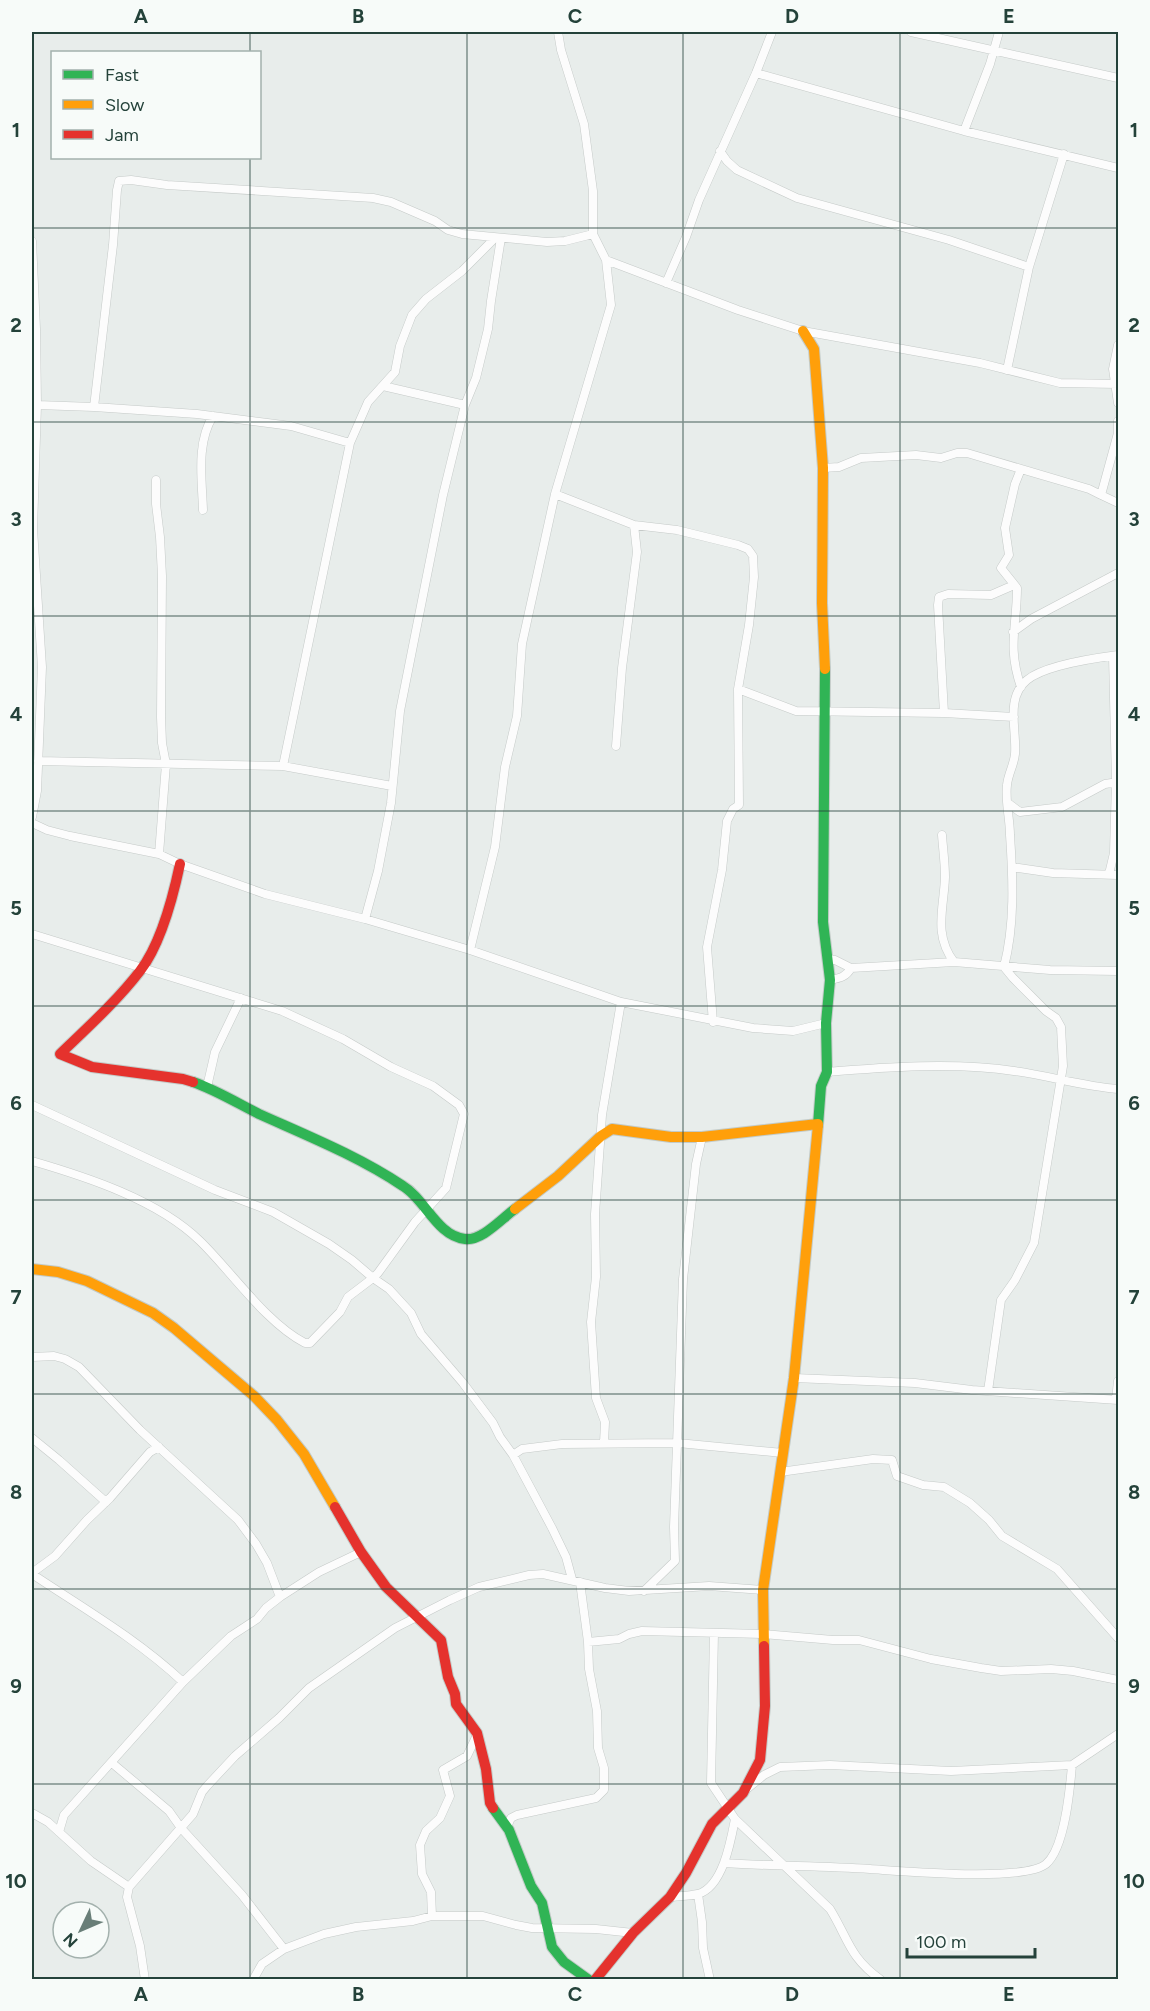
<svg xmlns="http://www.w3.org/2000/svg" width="1150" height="2011" viewBox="0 0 1150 2011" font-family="Figtree,sans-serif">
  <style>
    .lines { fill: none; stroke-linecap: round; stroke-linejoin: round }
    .street-casing { stroke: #c5cac8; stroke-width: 9 }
    .fast-casing { stroke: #c3cbc8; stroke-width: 12 }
    .slow-casing { stroke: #c3cbc8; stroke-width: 12 }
    .jam-casing { stroke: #c3cbc8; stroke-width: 12 }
    .street { stroke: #fcfcfc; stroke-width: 8 }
    .fast { stroke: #30b455; stroke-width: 10 }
    .slow { stroke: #ff9f0a; stroke-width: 10 }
    .jam { stroke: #e5322d; stroke-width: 10 }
    .grid { fill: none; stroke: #24423a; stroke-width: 1.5; stroke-opacity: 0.55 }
    .neatline { fill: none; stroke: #24423a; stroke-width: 2 }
    .grid-label { font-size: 20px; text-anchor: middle; font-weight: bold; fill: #24423a }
  </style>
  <rect width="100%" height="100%" fill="#e8edeb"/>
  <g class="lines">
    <g class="street-casing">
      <path id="street" d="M 911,32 L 1118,78
        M 756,73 L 964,131 L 1118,168
        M 964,131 L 990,64 L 999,32
        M 720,151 L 727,161 L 737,170 L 797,198 L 949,240 L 1029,267
        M 32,241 L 36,329 L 37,405 L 33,529 L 42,667 L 37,791 L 32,817
        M 606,260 L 738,310 L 803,331 L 980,363 L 1060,383 L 1118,384
        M 666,283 L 686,237 L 699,200 L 756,73 L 772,32
        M 1118,345 L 1113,369 L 1118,403
        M 1007,370 L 1029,267 L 1064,154
        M 383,386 L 465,405
        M 37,405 L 94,407 L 197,414 L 291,426 L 350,443
        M 94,407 L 113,245 L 117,190 L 119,181 L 131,180 L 167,185 L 373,198 L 391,202 L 435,221 L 448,230 L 462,234 L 547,242 L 565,241 L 593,234
        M 823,468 L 839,467 L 861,458 L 916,455 L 941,458 L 957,453 L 967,453 L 1089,489 L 1101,495 L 1118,433 L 1118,421
        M 1021,469 L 1015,484 L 1005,528 L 1009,555 L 1001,568 L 1017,588 C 1017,626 1007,647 1021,687
        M 156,480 L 156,504 L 160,537 L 162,576 L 161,717 L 162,743 L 166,764 L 159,854
        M 555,494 L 634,525 L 677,530 L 738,545 L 748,549 L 753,556 L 754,577 L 749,625 L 738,689 L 739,805 L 733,809 L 727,821 L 722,870 L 707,947 L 713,1022
        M 1101,495 L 1118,503
        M 203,510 C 202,479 196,443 213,416
        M 1013,632 L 1031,619 L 1118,573
        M 738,689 L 796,711 L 944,713 L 1014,717
        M 944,713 L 938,605 L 939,597 L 948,594 L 991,595 L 1014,585
        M 616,746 L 622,668 L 637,552 L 634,525
        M 38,761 L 283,766 L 392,786
        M 283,766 L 350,443 L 368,402 L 395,372 L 400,346 L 412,315 L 426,299 L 462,271 L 495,238
        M 1008,803 L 1020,812 L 1062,807 L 1105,784 L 1118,782
        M 32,823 L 47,830 L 70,836 L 159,854 L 180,864 L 265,894 L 365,919 L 470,950 L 621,1002 L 753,1028 L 793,1031 L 826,1023
        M 942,835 C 943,849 945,863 945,877 C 944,908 933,934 954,962
        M 1012,867 L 1053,873 L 1118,875
        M 1109,874 L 1114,853 L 1116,781 L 1113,656
        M 365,919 L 378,871 L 391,803 L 400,711 L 443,495 L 465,405 L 476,378 L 488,329 L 491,301 L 501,238
        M 32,934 L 282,1011 L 343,1039 L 391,1067 L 433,1086 L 459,1105 L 464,1114 L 446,1188 L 415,1222 L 378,1273 L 373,1278 L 352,1260 L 329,1244 L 273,1212 L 215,1190 L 32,1105
        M 470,950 L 495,847 L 505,767 L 517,716 L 522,644 L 555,494 L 611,305 L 606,260 L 593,234 L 593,191 L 584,124 L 561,50 L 558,32
        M 827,959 L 835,960 L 851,968 L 954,962 L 1050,970 L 1118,971
        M 830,980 C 840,978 846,977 851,968
        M 827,1072 C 886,1067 955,1062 1014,1071 C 1050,1076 1083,1086 1118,1089
        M 207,1087 L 215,1052 L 241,998
        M 32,1161 C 87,1177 158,1200 200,1241 C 231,1271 266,1323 305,1343 L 310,1343 L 340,1312 L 348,1297 L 373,1278 L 389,1289 L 411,1313 L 421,1334 L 463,1383 L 493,1423 L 500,1437 L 513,1455 L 552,1528 L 566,1557 L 572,1579
        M 32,1357 L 54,1356 L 65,1359 L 79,1367 L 140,1430 L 238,1520 L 256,1544 L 267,1563 L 280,1597
        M 794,1378 L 915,1383 L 972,1390 L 1118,1400
        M 988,1391 L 1001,1300 L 1015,1280 L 1034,1243 L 1063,1066 L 1061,1027 L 1056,1018 L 1046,1011 L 1013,978 L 1004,967 C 1015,924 1013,879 1010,835 C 1010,819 1005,801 1007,785 C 1008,774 1014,765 1015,754 C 1017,730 1005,698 1027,680 C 1045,665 1095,658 1118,655
        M 1116,1400 L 1118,1381
        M 32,1438 L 59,1460 L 106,1502
        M 604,1443 L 605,1422 L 596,1398 L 591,1322 L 596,1277 L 595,1214 L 602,1115 L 621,1002
        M 513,1455 L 522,1449 L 562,1444 L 678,1443 L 783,1453
        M 780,1472 L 873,1459 L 892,1460 L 897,1476 L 923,1485 L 944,1487 L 970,1503 L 989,1520 L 1002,1536 L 1057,1569 L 1118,1638
        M 32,1573 L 55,1556 L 87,1520 L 110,1498 L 150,1452 L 159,1447
        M 32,1574 C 83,1608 137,1639 183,1682
        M 644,1591 L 675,1561 L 674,1527 L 683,1279 L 696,1164 L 702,1137
        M 714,1633 L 711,1783 L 735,1819 L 830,1909 C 849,1940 849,1957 881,1980
        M 588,1642 L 619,1639 L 629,1634 L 642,1631 L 763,1634 L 833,1640 L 859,1640 L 931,1659 L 981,1668 L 1001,1671 L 1051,1669 L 1073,1671 L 1118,1680
        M 112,1763 L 169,1811 L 181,1828 L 242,1895 L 284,1949 L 324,1934 L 356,1927 L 413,1921 L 432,1916 L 483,1916 L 516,1925 L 532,1928 L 596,1929 L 633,1933
        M 748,1788 L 764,1775 L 780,1767 L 830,1765 L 951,1771 L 1072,1765 L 1118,1734
        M 32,1813 L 48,1822 L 91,1861 L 129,1887
        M 507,1827 L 511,1818 L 517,1815 L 596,1798 L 604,1790 L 604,1768 L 598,1748 L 597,1711 L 589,1669 L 588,1642 L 580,1582
        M 59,1832 L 64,1815 L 183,1682 L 231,1636 L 257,1619 L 266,1608 L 280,1597 L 319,1572 L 361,1552
        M 724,1863 C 772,1866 821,1866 870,1869 C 902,1871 1024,1882 1046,1864 C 1065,1848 1070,1789 1072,1765
        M 698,1894 L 702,1922 L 703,1948 L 710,1980
        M 670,1897 C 679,1896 689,1896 698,1894 C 723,1887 731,1840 735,1819
        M 432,1916 L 431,1892 L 422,1874 L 420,1845 L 426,1831 L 440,1818 L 450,1796 L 443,1770 L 467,1756 L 477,1735
        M 145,1980 L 140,1946 L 127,1897 L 129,1887 L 193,1814 L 202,1792 L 207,1786 L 235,1756 L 279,1718 L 309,1688 L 395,1628 L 450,1600 L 479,1587 L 529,1575 L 543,1574 L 605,1588 L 629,1591 L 709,1586 L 763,1590
        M 253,1980 L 262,1964 L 284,1949"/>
    </g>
    <g class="fast-casing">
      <path id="fast" d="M 193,1082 C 216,1090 237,1103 259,1114 C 308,1136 358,1156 403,1186 C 425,1199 437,1236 465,1239 C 482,1241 501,1219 515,1209
        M 818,1125 L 821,1086 L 827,1072 L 826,1023 L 830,980 L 823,922 L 825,669
        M 493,1808 L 509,1830 L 531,1886 L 542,1903 L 552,1947 L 564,1962 L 589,1980"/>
    </g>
    <g class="slow-casing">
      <path id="slow" d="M 803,331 L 814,349 L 823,468 L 822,603 L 825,669
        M 515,1209 L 558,1176 L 601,1136 L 612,1129 L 671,1137 L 702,1137 L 818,1124
        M 32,1269 L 58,1272 L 87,1281 L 153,1313 L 174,1328 L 254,1396 L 277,1420 L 304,1454 L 335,1507
        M 764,1646 L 763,1590 L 794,1378 L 818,1125"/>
    </g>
    <g class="jam-casing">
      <path id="jam" d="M 180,864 C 173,897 161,944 140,971 C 117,1001 87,1028 60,1054 L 92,1067 L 183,1079 L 193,1082
        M 335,1507 L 361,1552 L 386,1587 L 441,1640 L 448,1677 L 455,1694 L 456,1704 L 477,1733 L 486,1769 L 490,1803 L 493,1808
        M 595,1980 L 633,1933 L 670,1897 L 686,1873 L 712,1824 L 743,1793 L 760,1760 L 765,1706 L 764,1646"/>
    </g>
    <use href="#street" class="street"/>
    <use href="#fast" class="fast"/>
    <use href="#slow" class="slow"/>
    <use href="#jam" class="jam"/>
  </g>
  <path class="grid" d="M 250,32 L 250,52M 467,32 L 467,1980M 683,32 L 683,1980M 900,32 L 900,1980M 250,158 L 250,1980M 32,228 L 1118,228M 32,422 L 1118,422M 32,616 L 1118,616M 32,811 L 1118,811M 32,1006 L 1118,1006M 32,1200 L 1118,1200M 32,1394 L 1118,1394M 32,1589 L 1118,1589M 32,1784 L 1118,1784"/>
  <rect width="1150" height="2011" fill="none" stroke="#f7fbf9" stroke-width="66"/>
  <rect x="51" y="51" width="210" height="108" fill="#f7fbf9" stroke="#a3b1ad" stroke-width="1.5"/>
  <rect x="63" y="70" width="30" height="9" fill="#30b455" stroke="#a3b1ad" stroke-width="1.5"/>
  <text x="105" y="81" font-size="18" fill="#24423a">Fast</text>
  <rect x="63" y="100" width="30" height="9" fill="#ff9f0a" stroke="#a3b1ad" stroke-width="1.5"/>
  <text x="105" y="111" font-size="18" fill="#24423a">Slow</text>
  <rect x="63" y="130" width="30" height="9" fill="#e5322d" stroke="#a3b1ad" stroke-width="1.5"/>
  <text x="105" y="141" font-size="18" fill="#24423a">Jam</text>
  <g transform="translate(81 1930) rotate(226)"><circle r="28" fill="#f7fbf9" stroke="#a3b1ad" stroke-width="1.5"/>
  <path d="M0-4.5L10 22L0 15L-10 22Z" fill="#697e78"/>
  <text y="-9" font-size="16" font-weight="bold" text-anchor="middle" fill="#24423a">N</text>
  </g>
  <path d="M907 1948v9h128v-9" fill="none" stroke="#24423a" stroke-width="3"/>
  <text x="916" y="1948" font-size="18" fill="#24423a" stroke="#f7fbf9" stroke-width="4.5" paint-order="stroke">100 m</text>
  <rect x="33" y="33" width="1084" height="1945" class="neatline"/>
  <g class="grid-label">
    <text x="141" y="23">A</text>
    <text x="358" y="23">B</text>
    <text x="575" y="23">C</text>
    <text x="792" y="23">D</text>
    <text x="1009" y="23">E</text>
    <text x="16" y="137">1</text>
    <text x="1134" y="137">1</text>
    <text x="16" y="332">2</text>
    <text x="1134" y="332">2</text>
    <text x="16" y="526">3</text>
    <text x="1134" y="526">3</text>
    <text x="16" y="721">4</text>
    <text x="1134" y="721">4</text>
    <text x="16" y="915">5</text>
    <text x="1134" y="915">5</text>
    <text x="16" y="1110">6</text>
    <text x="1134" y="1110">6</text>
    <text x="16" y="1304">7</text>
    <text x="1134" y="1304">7</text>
    <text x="16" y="1499">8</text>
    <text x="1134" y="1499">8</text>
    <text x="16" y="1693">9</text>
    <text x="1134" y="1693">9</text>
    <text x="16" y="1888">10</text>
    <text x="1134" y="1888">10</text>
    <text x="141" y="2001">A</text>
    <text x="358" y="2001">B</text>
    <text x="575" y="2001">C</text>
    <text x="792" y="2001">D</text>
    <text x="1009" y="2001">E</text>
  </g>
</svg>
